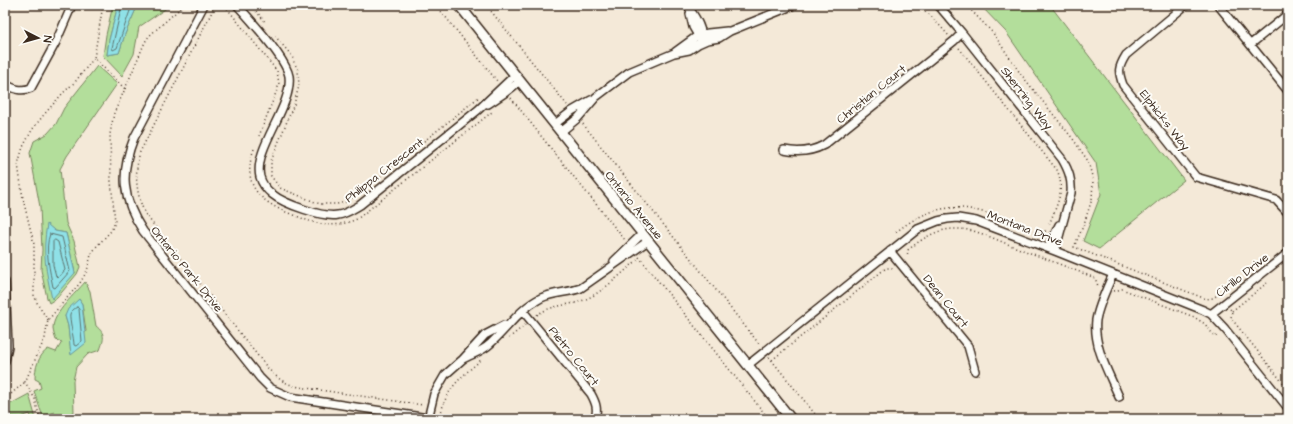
<svg xmlns="http://www.w3.org/2000/svg" width="1293" height="424" viewBox="0 0 1293 424" font-family="'Architects Daughter',sans-serif">
  <style>
    .green { fill: #b3de9b; stroke: #77845c; fill-rule: evenodd }
    .water { fill: #8fe1e7; stroke: #6d9897 }
    .lines { fill: none; stroke-linecap: round; stroke-linejoin: round }
    .shore { stroke: #5d736e; stroke-width: 1 }
    .minor-casing { stroke: #3b2a1e; stroke-width: 10 }
    .tertiary-casing { stroke: #3b2a1e; stroke-width: 12 }
    .path { stroke: #3b2a1e; stroke-width: 1.5; stroke-dasharray: 1 3; stroke-linecap: butt }
    .minor { stroke: #fdfcf7; stroke-width: 7 }
    .tertiary { stroke: #fdfcf7; stroke-width: 9 }
    .labels { text-anchor: middle; stroke-width: 4; stroke-linejoin: round; paint-order: stroke }
    .street-label { font-size: 12px; fill: #3b2a1e; stroke: #fdfcf7 }
  </style>
  <rect width="100%" height="100%" fill="#f4e9d8"/>
  <filter id="ink" filterUnits="userSpaceOnUse"><feTurbulence type="fractalNoise" baseFrequency=".025" numOctaves="2"/><feDisplacementMap in="SourceGraphic" scale="8" xChannelSelector="R" yChannelSelector="G"/><feConvolveMatrix kernelMatrix="1 2 1 2 8 2 1 2 1" color-interpolation-filters="sRGB"/></filter>
  <g filter="url(#ink)">
    <path class="green" d="M 113,5 L 118,5 L 109,40 L 107,55 L 119,53 L 125,34 L 136,9 L 135,5 L 171,5 L 139,27 L 134,54 L 122,76 L 103,56 L 106,35 Z
      M 980,5 L 1050,5 L 1184,180 L 1099,249 L 1083,241 L 1101,194 L 1096,163 L 1006,32 Z
      M 97,66 L 117,84 L 67,156 L 60,169 L 66,223 L 74,241 L 80,267 L 77,274 L 57,298 L 49,303 L 47,298 L 41,270 L 42,250 L 40,207 L 30,153 L 34,141 L 47,134 L 56,124 L 64,108 ZM 47,225 L 55,231 L 66,233 L 75,273 Z
      M 85,282 L 90,291 L 96,326 C 106,334 104,339 100,350 L 88,354 L 76,367 L 73,381 L 74,412 L 71,414 L 72,419 L 59,419 L 54,415 L 54,412 L 43,417 L 34,391 L 41,388 L 39,381 L 35,379 C 35,368 38,356 48,349 L 56,352 L 62,342 L 56,340 C 55,337 53,332 53,328 C 53,313 76,293 85,282 ZM 79,299 L 82,304 L 86,331 L 71,354 L 68,326 L 65,316 Z
      M 29,394 L 36,419 L 32,419 L 30,414 L 21,417 L 5,416 L 5,407 Z"/>
    <path class="water" d="M 118,5 L 135,5 L 136,9 L 125,34 L 119,53 L 107,55 L 109,40 Z
      M 47,224 L 55,231 L 66,233 L 75,273 L 52,299 C 46,271 42,253 47,224 Z
      M 79,299 L 82,304 L 86,343 L 71,355 L 68,326 L 65,316 L 68,309 Z"/>
    <g class="lines">
      <path class="shore" d="M 122,5 L 112,48 L 113,50 L 117,48 L 132,5
        M 50,234 L 62,237 L 70,271 L 55,288 L 53,287 C 50,272 44,248 50,234 Z
        M 55,240 L 58,242 L 65,270 L 58,278 L 56,276 L 53,265 L 53,242 Z
        M 77,307 L 79,309 L 82,341 L 76,346 L 74,345 C 74,339 69,318 70,314 C 71,311 74,309 77,307 Z"/>
      <g class="minor-casing">
        <path id="minor" d="M 204,5 L 134,138 C 120,173 122,199 143,231 L 260,378 L 270,388 L 290,397 L 428,418
          M 237,5 C 250,19 286,59 289,76 C 293,107 253,148 260,177 C 262,184 267,190 272,194 C 284,204 324,218 338,215 C 346,214 353,209 360,205 L 478,110 L 515,75
          M 687,5 C 694,15 701,25 702,37
          M 938,5 L 962,33 L 1062,159 C 1069,171 1072,180 1071,193 L 1055,251
          M 1186,5 L 1126,55 C 1118,68 1118,71 1123,85 L 1196,177 L 1276,200 L 1288,213
          M 1218,5 L 1288,91
          M 690,14 L 693,27 L 700,39
          M 1251,44 L 1288,14
          M 675,52 L 697,36 L 708,33 L 727,31
          M 5,84 C 14,89 21,92 31,88 L 56,42 L 72,5
          M 488,104 L 506,92 L 520,81
          M 555,124 L 572,111 L 591,100
          M 561,132 L 578,118 L 596,97 L 629,72 L 674,53 L 689,50 L 698,44 L 707,40 L 719,38 L 730,31 L 794,5
          M 784,150 C 799,153 811,152 824,145 L 954,41 L 962,33
          M 1048,248 L 1059,225
          M 890,251 L 968,346 L 975,371
          M 614,261 L 642,234
          M 1113,274 C 1107,288 1099,304 1096,320 C 1093,347 1109,373 1119,397
          M 5,282 L 8,346 L 5,361
          M 523,311 L 591,394 C 596,403 598,409 595,419
          M 1211,314 L 1288,253
          M 463,359 C 472,354 483,351 490,344 C 508,328 519,309 541,298 C 554,292 568,293 581,288 L 648,241
          M 748,365 L 918,229 L 938,221 L 947,219 L 958,218 L 976,221 L 1055,251 L 1203,310 L 1211,314 L 1225,329 L 1288,408
          M 428,419 L 434,394 L 445,375 L 463,359 L 485,335 L 504,325
          M 1286,419 L 1288,417"/>
      </g>
      <g class="tertiary-casing">
        <path id="tertiary" d="M 459,5 L 791,419"/>
      </g>
      <path class="path" d="M 212,5 L 226,7 L 277,71 L 279,84 L 277,90 L 259,136
        M 251,5 L 266,23
        M 436,5 L 497,81
        M 486,5 L 567,105
        M 915,5 L 930,15 L 949,36
        M 966,5 L 993,33 L 1020,73 L 1073,139 L 1088,161 L 1093,180 L 1092,199 L 1084,224 L 1074,247 L 1206,299 L 1213,298 L 1219,294 L 1220,296
        M 215,6 L 140,152 C 134,174 136,193 145,214 L 266,366 C 276,378 285,384 299,387 L 423,405
        M 275,36 L 292,56 L 294,62 L 298,70 L 299,86 L 294,104 L 271,161 L 271,176 L 280,188 L 320,204 L 337,204 L 346,202 L 357,195 L 479,97
        M 959,48 L 1057,170 C 1066,190 1056,206 1049,225
        M 125,89 L 145,42 L 149,36 L 184,5
        M 511,98 L 549,146 L 625,240
        M 583,124 L 760,345
        M 254,149 C 241,184 259,202 291,214
        M 294,215 C 317,225 333,229 357,219 L 492,112
        M 896,232 C 951,189 983,212 1040,234 L 1047,230
        M 639,257 L 769,419
        M 907,258 L 908,250 C 923,238 938,228 958,229 C 976,229 994,239 1010,245 C 1038,256 1067,267 1095,278 L 1098,286 L 1099,286
        M 1114,291 L 1122,289 L 1194,317 L 1205,324 L 1215,337 L 1219,334
        M 1230,309 L 1232,311 L 1231,318 L 1288,389
        M 1232,311 L 1267,283
        M 537,315 C 554,303 569,307 586,299 C 602,293 625,270 640,258
        M 48,320 L 38,305 L 34,295 L 34,244 L 23,199 L 18,164 L 23,147 L 32,130 L 42,117 L 63,93 L 75,82 L 94,58
        M 509,338 L 525,325
        M 769,357 L 819,419
        M 772,360 L 886,268 L 893,268
        M 5,399 L 25,382
        M 40,419 L 35,399 L 25,382 L 45,338 L 48,320 L 80,283 L 87,271 L 91,255 L 96,247 L 110,232 L 113,227 L 115,222 L 111,181 L 110,134 L 114,113 L 125,89 L 94,58 L 103,5
        M 440,419 C 444,390 460,378 481,360"/>
      <use href="#minor" class="minor"/>
      <use href="#tertiary" class="tertiary"/>
    </g>
  </g>
  <g class="labels">
    <g class="street-label">
      <text transform="translate(871 94) rotate(-39)" y="4">Christian Court</text>
      <text transform="translate(1027 98) rotate(52)" y="4">Sherring Way</text>
      <text transform="translate(1165 120) rotate(52)" y="4">Elphicks Way</text>
      <text transform="translate(384 170) rotate(-38)" y="4">Philippa Crescent</text>
      <text transform="translate(634 205) rotate(51)" y="4">Ontario Avenue</text>
      <text transform="translate(1025 228) rotate(21)" y="4">Montana Drive</text>
      <text transform="translate(187 269) rotate(51)" y="4">Ontario Park Drive</text>
      <text transform="translate(1242 275) rotate(-38)" y="4">Cirillo Drive</text>
      <text transform="translate(946 301) rotate(51)" y="4">Dean Court</text>
      <text transform="translate(574 356) rotate(51)" y="4">Pietro Court</text>
    </g>
  </g>
  <rect width="1293" height="424" fill="none" stroke="#fdfcf7" stroke-width="20"/>
  <rect x="10" y="10" width="1273" height="404" fill="none" stroke="#3b2a1e" stroke-width="1.5" filter="url(#ink)"/>
  <g transform="translate(38 38) rotate(96)" stroke="#fdfcf7" stroke-width="3" paint-order="stroke">
  <path d="M0-3L7 15L0 10L-7 15Z" fill="#3b2a1e"/>
  <text y="-6" font-size="11" font-weight="bold" text-anchor="middle" fill="#3b2a1e">N</text>
  </g>
</svg>
